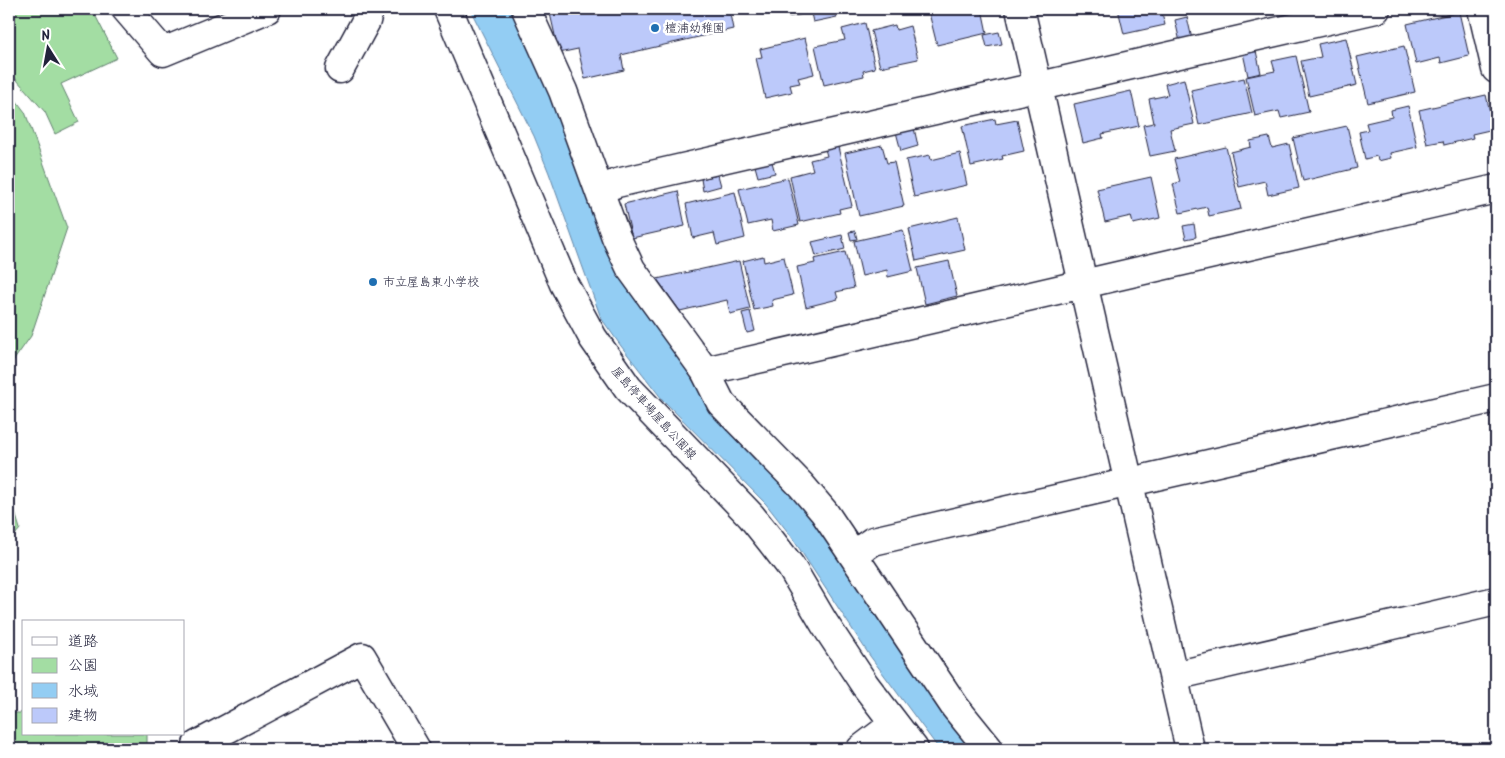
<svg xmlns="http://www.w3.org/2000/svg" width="1505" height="758" viewBox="0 0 1505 758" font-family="Kalam,'Klee One',sans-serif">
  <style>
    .green { fill: #a3dda3; stroke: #62806f }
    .water { fill: #93cdf3; stroke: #6689a9 }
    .building { fill: #bcc9fa; stroke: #22223b }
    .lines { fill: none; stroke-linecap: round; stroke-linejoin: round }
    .minor-casing { stroke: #22223b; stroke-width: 31 }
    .major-casing { stroke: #22223b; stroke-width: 31 }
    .minor { stroke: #fff; stroke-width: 28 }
    .major { stroke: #fff; stroke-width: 28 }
    .poi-dot { fill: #1f6fb2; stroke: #fff; stroke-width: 2 }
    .labels { text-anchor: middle; stroke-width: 5; stroke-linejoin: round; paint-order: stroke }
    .poi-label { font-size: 12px; fill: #22223b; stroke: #fff; text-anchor: start }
    .street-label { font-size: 12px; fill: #22223b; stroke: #fff }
  </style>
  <rect width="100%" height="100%" fill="#fff"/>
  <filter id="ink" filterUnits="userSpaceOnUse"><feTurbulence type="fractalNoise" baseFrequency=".02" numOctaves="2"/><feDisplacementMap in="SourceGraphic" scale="10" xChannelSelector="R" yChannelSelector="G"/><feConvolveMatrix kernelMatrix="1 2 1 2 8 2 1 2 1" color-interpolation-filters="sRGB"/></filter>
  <g filter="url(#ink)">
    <path class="green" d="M 9,9 L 92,9 L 117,58 L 61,84 L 79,122 L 55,134 L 45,112 L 9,71 Z
      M 9,91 L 25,112 L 67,228 L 31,336 L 9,367 Z
      M 9,492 L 20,529 L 9,542 Z
      M 24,711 L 24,734 L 147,734 L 147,749 L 9,749 L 9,713 L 20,713 Z"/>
    <path class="water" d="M 470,9 L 514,9 L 662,327 L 693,381 L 719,410 L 788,477 L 984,749 L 939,749 L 870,656 L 791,536 L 766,504 L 662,399 L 621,346 L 601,318 L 549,173 L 534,136 Z"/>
    <path class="building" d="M 549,9 L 729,9 L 733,29 L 621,55 L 624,70 L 585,79 L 578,49 L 559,53 Z
      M 754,9 L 772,9 L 755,13 Z
      M 786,9 L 802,9 L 804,14 L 788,17 Z
      M 810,9 L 835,9 L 837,17 L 813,22 Z
      M 928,9 L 982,9 L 987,33 L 937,45 Z
      M 1118,9 L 1161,9 L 1165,25 L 1124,34 Z
      M 1459,12 L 1469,56 L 1441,63 L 1440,58 L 1416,64 L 1407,24 Z
      M 1187,17 L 1192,39 L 1180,42 L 1175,20 Z
      M 865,23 L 875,68 L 863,71 L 864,76 L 824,85 L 815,46 L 845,40 L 842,29 Z
      M 895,25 L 896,30 L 910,26 L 918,59 L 880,67 L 871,31 Z
      M 999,32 L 1002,44 L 987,47 L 984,35 Z
      M 805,38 L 814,74 L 798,78 L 800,83 L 790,85 L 792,92 L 765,98 L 756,58 L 762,57 L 760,49 Z
      M 1346,38 L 1357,85 L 1309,96 L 1301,61 L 1321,57 L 1318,44 Z
      M 1404,46 L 1415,92 L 1368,103 L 1357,57 Z
      M 1256,51 L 1261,73 L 1248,76 L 1243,53 Z
      M 1296,56 L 1309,112 L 1281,118 L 1279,111 L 1255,116 L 1246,77 L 1275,71 L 1272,61 Z
      M 1244,78 L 1252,113 L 1199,125 L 1191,90 Z
      M 1184,79 L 1194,124 L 1170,129 L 1175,151 L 1150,156 L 1143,125 L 1154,123 L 1149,99 L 1168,95 L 1165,84 Z
      M 1131,91 L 1139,126 L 1102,134 L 1103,138 L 1083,143 L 1074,104 Z
      M 1486,95 L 1494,129 L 1472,134 L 1473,138 L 1444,145 L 1443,141 L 1427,144 L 1419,110 Z
      M 1408,106 L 1417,147 L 1390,153 L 1391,158 L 1378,161 L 1377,156 L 1365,159 L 1359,132 L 1368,130 L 1366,123 L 1392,117 L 1391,110 Z
      M 995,119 L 996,124 L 1017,120 L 1024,151 L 1002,156 L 1003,159 L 971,166 L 962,126 Z
      M 1347,126 L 1357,168 L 1303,181 L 1293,138 Z
      M 914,128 L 918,146 L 901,151 L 896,132 Z
      M 1269,137 L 1272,148 L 1289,144 L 1299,188 L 1268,195 L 1265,181 L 1239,187 L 1231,152 L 1251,147 L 1250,141 Z
      M 882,145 L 887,163 L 894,162 L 904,206 L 859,216 L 845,153 Z
      M 838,147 L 852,206 L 839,209 L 840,213 L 800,222 L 790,176 L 813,170 L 810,160 L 827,156 L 825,149 Z
      M 1226,147 L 1241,209 L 1209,216 L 1207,207 L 1180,213 L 1173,184 L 1180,182 L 1174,159 Z
      M 960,153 L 967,185 L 914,197 L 906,160 L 930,155 L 931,160 Z
      M 772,162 L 775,173 L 758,177 L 755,166 Z
      M 718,175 L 721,186 L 703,191 L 701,179 Z
      M 1151,177 L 1160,218 L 1133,224 L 1131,216 L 1105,222 L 1097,189 Z
      M 788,178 L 799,225 L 773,231 L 771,220 L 748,225 L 739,189 Z
      M 678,191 L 685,226 L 632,238 L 624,204 Z
      M 735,192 L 745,238 L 717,245 L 714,233 L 693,238 L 686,204 Z
      M 958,217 L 965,250 L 916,261 L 909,229 Z
      M 1194,224 L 1196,237 L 1186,239 L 1183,226 Z
      M 903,230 L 913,271 L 888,277 L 887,270 L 862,276 L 854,241 Z
      M 855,231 L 857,239 L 851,240 L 849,232 Z
      M 842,235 L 845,249 L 816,256 L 812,242 Z
      M 845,252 L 854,288 L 836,292 L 838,299 L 806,307 L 797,267 L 815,263 L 814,259 Z
      M 763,256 L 764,262 L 784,257 L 793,295 L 772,300 L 773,306 L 754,310 L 743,261 Z
      M 739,261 L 750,309 L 730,314 L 727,300 L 680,311 L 657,279 Z
      M 949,261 L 957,296 L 925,304 L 917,268 Z
      M 750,311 L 755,331 L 747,333 L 742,313 Z"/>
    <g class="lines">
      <g class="minor-casing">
        <path id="minor" d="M 126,9 L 163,52 L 267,9
          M 526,9 L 563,91 L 616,237 L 631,269 L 705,371 L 721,403 L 801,485 L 824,512 L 955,707 L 989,749
          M 1020,9 L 1190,749
          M 1482,9 L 1496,69
          M 340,69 L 366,21 L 369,9
          M 599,190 L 617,183 L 1376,9
          M 705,371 L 1496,189
          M 853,555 L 873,541 L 1496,398
          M 1174,676 L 1496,601
          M 197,745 L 362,657 L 416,749
          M 861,749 L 894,724"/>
      </g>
      <g class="major-casing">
        <path id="major" d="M 448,9 L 564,284 L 593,338 L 628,388 L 751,516 L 771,541 L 791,567 L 824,623 L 865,685 L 914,749"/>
      </g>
      <use href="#minor" class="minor"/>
      <use href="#major" class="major"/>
    </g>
  </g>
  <g class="poi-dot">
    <circle cx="655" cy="28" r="5"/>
    <circle cx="373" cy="282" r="5"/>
  </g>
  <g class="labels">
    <g class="poi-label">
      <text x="665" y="32">檀浦幼稚園</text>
      <text x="383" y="286">市立屋島東小学校</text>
    </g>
    <g class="street-label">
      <text transform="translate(654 413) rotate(48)" y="4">屋島停車場屋島公園線</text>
    </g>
  </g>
  <rect width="1505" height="758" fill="none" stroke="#fff" stroke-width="30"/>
  <rect x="15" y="15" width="1475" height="728" fill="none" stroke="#22223b" stroke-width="2" filter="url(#ink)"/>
  <rect x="22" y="620" width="162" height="115" fill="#ffffff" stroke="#a7a7b1"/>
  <rect x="32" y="637" width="25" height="8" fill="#ffffff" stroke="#a7a7b1"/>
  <text x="68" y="646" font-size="15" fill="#22223b">道路</text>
  <rect x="32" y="658" width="25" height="15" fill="#a3dda3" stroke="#a7a7b1"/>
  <text x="68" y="670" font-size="15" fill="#22223b">公園</text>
  <rect x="32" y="683" width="25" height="15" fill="#93cdf3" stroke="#a7a7b1"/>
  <text x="68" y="696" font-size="15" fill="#22223b">水域</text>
  <rect x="32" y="708" width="25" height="15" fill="#bcc9fa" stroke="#a7a7b1"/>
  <text x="68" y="720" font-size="15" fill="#22223b">建物</text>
  <g transform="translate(48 48) rotate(349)" stroke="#ffffff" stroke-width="4" paint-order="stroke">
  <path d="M0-4L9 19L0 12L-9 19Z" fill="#22223b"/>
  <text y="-8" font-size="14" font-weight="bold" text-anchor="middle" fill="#22223b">N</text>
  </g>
</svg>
